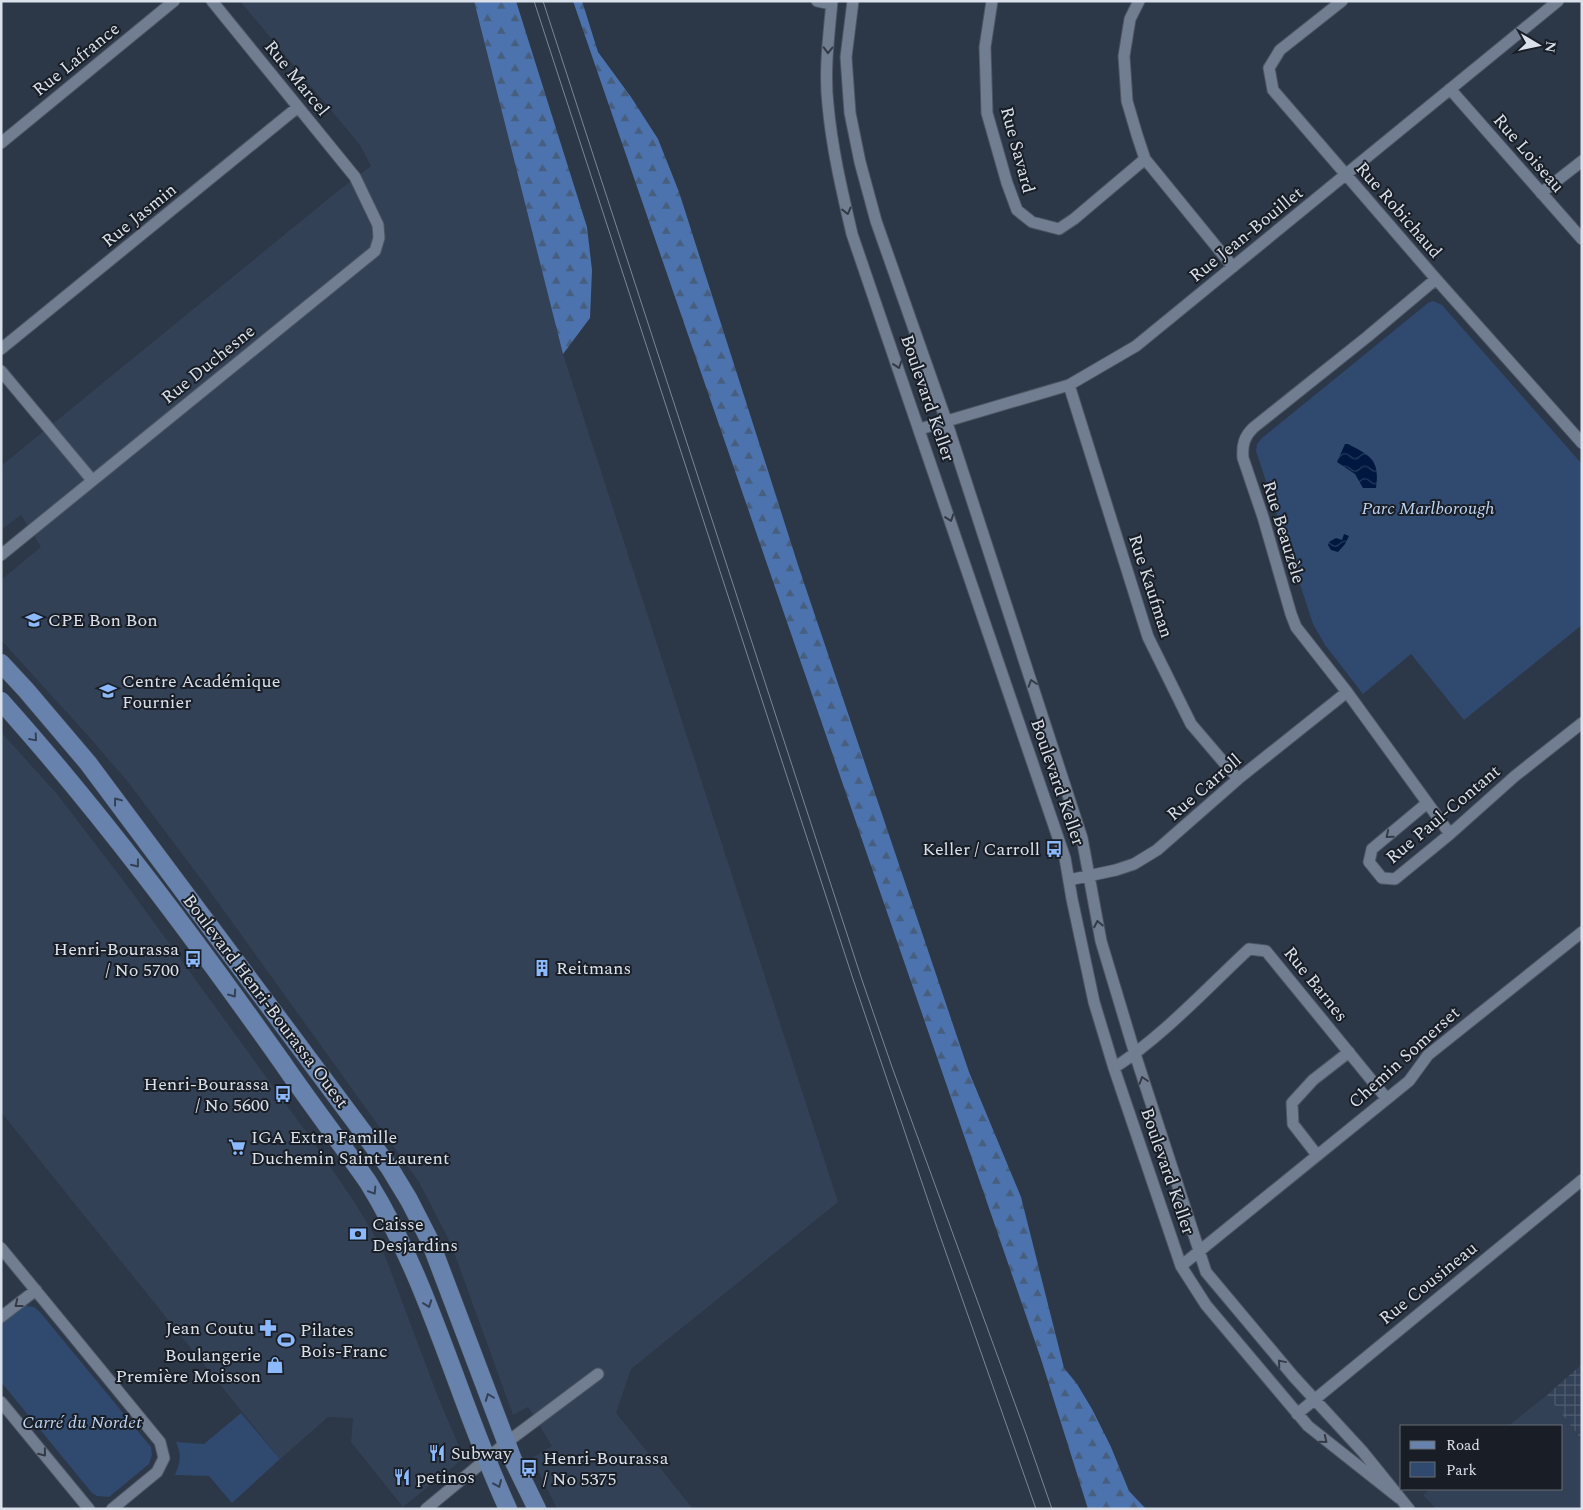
<svg xmlns="http://www.w3.org/2000/svg" width="1583" height="1510" viewBox="0 0 1583 1510" font-family="Spectral,serif">
  <style>
    .built { fill: #334157 }
    .industrial { fill: url(#industrial-grid) }
    .forest { fill: url(#forest-firs) }
    .green { fill: #30496e }
    .water { fill: url(#water-waves) }
    .lines { fill: none; stroke-linecap: round; stroke-linejoin: round }
    .street-casing { stroke: #4c5562; stroke-width: 13 }
    .primary-casing { stroke: #4c5562; stroke-width: 19 }
    .street { stroke: #717d90; stroke-width: 11 }
    .primary { stroke: #6783ad; stroke-width: 18 }
    .tram { stroke: #7c8693; stroke-width: 1 }
    .oneway { stroke: #333a46 }
    .oneway2 { stroke: #344155 }
    .labels { text-anchor: middle; stroke-width: 4; stroke-linejoin: round; paint-order: stroke }
    .street-label { font-size: 18px; fill: #dae1eb; stroke: #191e26 }
    .park-label { font-size: 18px; font-style: italic; fill: #bbd2f3; stroke: #191e26 }
    .poi-label { font-size: 18px; fill: #dae1eb; stroke: #191e26; text-anchor: start }
  </style>
  <defs>
    <pattern id="industrial-grid" width="8" height="8" patternUnits="userSpaceOnUse" patternTransform="scale(1.25)"><rect width="8" height="8" fill="#334157"/><path d="M0 4h8M4 0v8" fill="none" stroke="#505c6f"/></pattern>
    <pattern id="forest-firs" width="22" height="20" patternUnits="userSpaceOnUse" patternTransform="scale(1.25)"><rect width="22" height="20" fill="#4c73ad"/><path d="M5 1l3.5 6h-7zM16 11l3.5 6h-7z" fill="#475e7f"/></pattern>
    <pattern id="water-waves" width="16" height="10" patternUnits="userSpaceOnUse" patternTransform="scale(1.25)"><rect width="16" height="10" fill="#00183f"/><path d="M0 5q4-4 8 0t8 0" fill="none" stroke="#25395b"/></pattern>
  </defs>
  <rect width="100%" height="100%" fill="#2c3747"/>
  <path class="built" d="M 240,1 L 474,1 L 563,354 L 838,1202 L 631,1369 L 616,1413 L 693,1509 L 557,1509 L 532,1458 L 552,1446 L 528,1407 L 513,1415 L 451,1244 L 419,1182 L 204,883 L 128,782 L 91,739 L 1,640 L 1,580 L 41,547 L 21,515 L 1,530 L 1,466 L 338,191 L 371,166 L 360,145 Z
    M 1,732 L 57,794 L 126,884 L 312,1140 L 353,1200 L 382,1248 L 438,1397 L 464,1458 L 403,1507 L 351,1442 L 353,1418 L 328,1417 L 280,1459 L 1,1112 Z
    M 1547,1395 L 1582,1440 L 1582,1509 L 1436,1509 L 1423,1495 L 1430,1489 L 1562,1489 L 1562,1426 L 1508,1426 Z"/>
  <path class="industrial" d="M 1582,1364 L 1582,1440 L 1547,1395 Z"/>
  <path class="forest" d="M 474,1 L 516,1 L 587,227 L 592,270 L 590,318 L 563,354 Z
    M 573,1 L 582,1 L 598,52 L 631,97 L 658,139 L 679,192 L 799,568 L 969,1072 L 1021,1197 L 1064,1368 L 1077,1384 L 1092,1409 L 1111,1447 L 1129,1491 L 1146,1509 L 1088,1509 L 1041,1359 Z"/>
  <path class="green" d="M 1433,301 L 1442,305 L 1582,464 L 1582,625 L 1464,720 L 1411,654 L 1363,694 L 1325,645 L 1313,624 L 1256,451 L 1257,444 L 1262,438 L 1428,303 Z
    M 26,1306 L 34,1307 L 40,1312 L 151,1447 L 152,1455 L 149,1464 L 109,1497 L 97,1496 L 92,1493 L 1,1382 L 1,1322 L 22,1307 Z
    M 241,1413 L 280,1459 L 232,1503 L 209,1476 L 175,1475 C 180,1462 182,1455 176,1442 L 204,1444 Z"/>
  <path class="water" d="M 1345,444 L 1348,444 C 1371,456 1380,460 1376,488 L 1363,488 L 1355,474 L 1337,462 Z
    M 1344,534 L 1349,536 L 1345,544 L 1338,552 L 1331,550 L 1328,545 L 1329,542 L 1336,538 L 1342,540 Z"/>
  <g class="lines">
    <g class="street-casing">
      <path id="street" d="M 817,1 L 831,4
        M 832,1 C 829,35 824,71 828,105 C 832,149 842,191 852,234 L 1065,858 L 1072,899 L 1094,1002 L 1114,1068 L 1181,1266 L 1206,1305 L 1308,1426 L 1399,1498
        M 853,1 L 846,57 L 850,113 L 860,162 L 876,221 L 946,420 L 1082,838 L 1101,941 L 1135,1054 L 1206,1272 L 1294,1377 L 1363,1452 L 1409,1509
        M 992,1 L 985,47 L 987,113 L 1007,183 L 1017,210 L 1032,222 L 1059,229 L 1074,219 L 1145,159
        M 1139,1 L 1130,19 L 1124,56 L 1127,101 L 1137,135 L 1145,159 L 1233,267
        M 1342,1 L 1280,50 L 1269,68 L 1273,90 L 1436,279 L 1582,443
        M 1450,89 L 1582,239
        M 1,143 L 174,1
        M 1541,193 L 1582,161
        M 1436,279 L 1367,337 L 1253,428 C 1244,437 1242,445 1243,458 L 1263,517 L 1291,614 L 1296,627 L 1347,692 L 1450,834
        M 1,349 L 298,107
        M 1,371 L 92,480
        M 1069,385 L 1148,637 L 1191,724 L 1238,779
        M 920,429 L 1069,385 L 1136,346 L 1558,1
        M 1,555 L 375,251 L 379,238 L 378,225 L 355,177 L 212,1
        M 1426,804 L 1372,849 L 1369,862 L 1382,878 L 1395,879 L 1450,834 L 1515,776 L 1582,723
        M 1069,880 L 1116,870 L 1134,864 L 1157,850 L 1238,779 L 1347,692
        M 1114,1068 C 1164,1035 1205,990 1249,949 L 1266,951 L 1387,1099
        M 1317,1155 L 1293,1124 L 1292,1103 L 1313,1080 L 1349,1052
        M 1,1248 L 160,1442 L 164,1458 L 157,1472 L 112,1509
        M 1181,1266 L 1409,1081 L 1428,1055 L 1582,932
        M 1,1317 L 36,1290
        M 1,1402 L 89,1509
        M 1297,1414 L 1582,1180
        M 426,1509 L 507,1442 L 598,1374"/>
    </g>
    <g class="primary-casing">
      <path id="primary" d="M 1,663 L 26,690 L 88,763 L 389,1167 L 409,1200 L 430,1241 L 513,1460 L 537,1509
        M 1,701 C 103,815 194,938 282,1062 C 310,1103 340,1142 368,1182 C 431,1284 458,1401 508,1509"/>
    </g>
    <use href="#street" class="street"/>
    <use href="#primary" class="primary"/>
    <path class="tram" d="M 534,1 L 853,979 L 938,1230 L 1036,1509
      M 543,1 L 861,977 L 892,1067 L 1026,1434 L 1052,1509"/>
  </g>
  <defs><path id="oneway-chevron" d="M-2-3.5L2.5 0L-2 3.5" fill="none" stroke-width="1.6" stroke-linecap="round" stroke-linejoin="round" transform="scale(1.25)"/></defs>
  <g class="oneway">
    <use href="#oneway-chevron" transform="translate(828 50) rotate(91)"/>
    <use href="#oneway-chevron" transform="translate(847 211) rotate(76)"/>
    <use href="#oneway-chevron" transform="translate(898 365) rotate(71)"/>
    <use href="#oneway-chevron" transform="translate(950 518) rotate(71)"/>
    <use href="#oneway-chevron" transform="translate(1032 683) rotate(-108)"/>
    <use href="#oneway-chevron" transform="translate(1389 835) rotate(141)"/>
    <use href="#oneway-chevron" transform="translate(1098 924) rotate(-101)"/>
    <use href="#oneway-chevron" transform="translate(1143 1080) rotate(-108)"/>
    <use href="#oneway-chevron" transform="translate(18 1304) rotate(142)"/>
    <use href="#oneway-chevron" transform="translate(1281 1363) rotate(-130)"/>
    <use href="#oneway-chevron" transform="translate(1324 1440) rotate(39)"/>
    <use href="#oneway-chevron" transform="translate(43 1453) rotate(51)"/>
  </g>
  <g class="oneway2">
    <use href="#oneway-chevron" transform="translate(34 738) rotate(49)"/>
    <use href="#oneway-chevron" transform="translate(117 801) rotate(-127)"/>
    <use href="#oneway-chevron" transform="translate(136 864) rotate(52)"/>
    <use href="#oneway-chevron" transform="translate(233 994) rotate(55)"/>
    <use href="#oneway-chevron" transform="translate(373 1191) rotate(58)"/>
    <use href="#oneway-chevron" transform="translate(428 1304) rotate(70)"/>
    <use href="#oneway-chevron" transform="translate(489 1397) rotate(-111)"/>
    <use href="#oneway-chevron" transform="translate(498 1484) rotate(67)"/>
  </g>
  <defs>
    <g id="school-bare" transform="scale(1.35)"><path d="M0-5L7-2L0 1L-7-2ZM-4 1L0 2.5L4 1V4Q0 6-4 4Z" fill="#8cb9fc" stroke="#191e26" stroke-width="2.5" paint-order="stroke"/></g>
    <g id="bus-bare" transform="scale(1.35)"><path d="M-5-6H5V4H4V6H2V4H-2V6H-4V4H-5ZM-3.5-4V0h7V-4ZM-3.5 1.2v1.5H-2V1.2ZM2 1.2v1.5H3.5V1.2Z" fill="#8cb9fc" stroke="#191e26" stroke-width="2.5" paint-order="stroke"/></g>
    <g id="building-bare" transform="scale(1.35)"><path d="M-4-6H4V6H1V3H-1V6H-4ZM-2.5-4.3h1.7v1.8h-1.7ZM.8-4.3h1.7v1.8H.8ZM-2.5-1h1.7V.8h-1.7ZM.8-1h1.7V.8H.8Z" fill="#8cb9fc" stroke="#191e26" stroke-width="2.5" paint-order="stroke"/></g>
    <g id="supermarket-bare" transform="scale(1.35)"><path d="M-6-5.5h2.5l.6 2H6L4.5 2H-2.5L-4.4-4H-6ZM-1.5 3.2a1.3 1.3 0 1 0 .1 0ZM3 3.2a1.3 1.3 0 1 0 .1 0Z" fill="#8cb9fc" stroke="#191e26" stroke-width="2.5" paint-order="stroke"/></g>
    <g id="bank-bare" transform="scale(1.35)"><path d="M-6-4H6V4H-6ZM0-2.3a2.3 2.3 0 1 0 0 4.6a2.3 2.3 0 1 0 0-4.6Z" fill="#8cb9fc" stroke="#191e26" stroke-width="2.5" paint-order="stroke"/></g>
    <g id="pharmacy-bare" transform="scale(1.35)"><path d="M-2-6h4v4h4v4h-4v4h-4v-4h-4v-4h4Z" fill="#8cb9fc" stroke="#191e26" stroke-width="2.5" paint-order="stroke"/></g>
    <g id="stadium-bare" transform="scale(1.35)"><path d="M0-5a6.5 5 0 1 0 0 10a6.5 5 0 1 0 0-10ZM-3.5-1.8h7v3.6h-7Z" fill="#8cb9fc" stroke="#191e26" stroke-width="2.5" paint-order="stroke"/></g>
    <g id="shop-bare" transform="scale(1.35)"><path d="M-5-2.5h2.3a2.7 3.5 0 0 1 5.4 0H5L5.5 6h-11ZM-1.5-2.5h3a1.5 2.3 0 0 0-3 0Z" fill="#8cb9fc" stroke="#191e26" stroke-width="2.5" paint-order="stroke"/></g>
    <g id="restaurant-bare" transform="scale(1.35)"><path d="M-5-6h1v4h1v-4h1v4h1v-4h1v5L-1.5 .5V6h-2V.5L-5-1ZM5-6V6H3V1.5H1.5Q1.5-4 5-6Z" fill="#8cb9fc" stroke="#191e26" stroke-width="2.5" paint-order="stroke"/></g>
  </defs>
  <g fill-rule="evenodd">
    <use href="#school-bare" x="34" y="620"/>
    <use href="#school-bare" x="108" y="691"/>
    <use href="#bus-bare" x="1054" y="849"/>
    <use href="#bus-bare" x="193" y="959"/>
    <use href="#building-bare" x="542" y="968"/>
    <use href="#bus-bare" x="283" y="1094"/>
    <use href="#supermarket-bare" x="237" y="1147"/>
    <use href="#bank-bare" x="358" y="1234"/>
    <use href="#pharmacy-bare" x="268" y="1328"/>
    <use href="#stadium-bare" x="286" y="1340"/>
    <use href="#shop-bare" x="275" y="1365"/>
    <use href="#restaurant-bare" x="437" y="1453"/>
    <use href="#bus-bare" x="529" y="1468"/>
    <use href="#restaurant-bare" x="402" y="1477"/>
  </g>
  <g class="labels">
    <g class="street-label">
      <text transform="translate(76 59) rotate(-39)" y="6">Rue Lafrance</text>
      <text transform="translate(297 78) rotate(51)" y="6">Rue Marcel</text>
      <text transform="translate(1018 150) rotate(75)" y="6">Rue Savard</text>
      <text transform="translate(1529 153) rotate(49)" y="6">Rue Loiseau</text>
      <text transform="translate(1399 210) rotate(49)" y="6">Rue Robichaud</text>
      <text transform="translate(139 215) rotate(-39)" y="6">Rue Jasmin</text>
      <text transform="translate(1246 234) rotate(-39)" y="6">Rue Jean-Bouillet</text>
      <text transform="translate(208 364) rotate(-39)" y="6">Rue Duchesne</text>
      <text transform="translate(928 398) rotate(71)" y="6">Boulevard Keller</text>
      <text transform="translate(1284 532) rotate(73)" y="6">Rue Beauzèle</text>
      <text transform="translate(1151 586) rotate(72)" y="6">Rue Kaufman</text>
      <text transform="translate(1058 782) rotate(71)" y="6">Boulevard Keller</text>
      <text transform="translate(1204 787) rotate(-41)" y="6">Rue Carroll</text>
      <text transform="translate(1443 814) rotate(-40)" y="6">Rue Paul-Contant</text>
      <text transform="translate(1316 984) rotate(51)" y="6">Rue Barnes</text>
      <text transform="translate(266 1001) rotate(53)" y="6">Boulevard Henri-Bourassa Ouest</text>
      <text transform="translate(1404 1057) rotate(-42)" y="6">Chemin Somerset</text>
      <text transform="translate(1168 1171) rotate(71)" y="6">Boulevard Keller</text>
      <text transform="translate(1428 1283) rotate(-39)" y="6">Rue Cousineau</text>
    </g>
    <g class="park-label">
      <text x="1428" y="514">Parc Marlborough</text>
      <text x="82" y="1428">Carré du Nordet</text>
    </g>
    <g class="poi-label">
      <text x="48" y="626">CPE Bon Bon</text>
      <text x="122" y="687">Centre Académique<tspan x="122" dy="21">Fournier</tspan></text>
      <text x="1040" y="855" text-anchor="end">Keller / Carroll</text>
      <text x="179" y="955" text-anchor="end">Henri-Bourassa<tspan x="179" dy="21">/ No 5700</tspan></text>
      <text x="556" y="974">Reitmans</text>
      <text x="269" y="1090" text-anchor="end">Henri-Bourassa<tspan x="269" dy="21">/ No 5600</tspan></text>
      <text x="251" y="1143">IGA Extra Famille<tspan x="251" dy="21">Duchemin Saint-Laurent</tspan></text>
      <text x="372" y="1230">Caisse<tspan x="372" dy="21">Desjardins</tspan></text>
      <text x="254" y="1334" text-anchor="end">Jean Coutu</text>
      <text x="300" y="1336">Pilates<tspan x="300" dy="21">Bois-Franc</tspan></text>
      <text x="261" y="1361" text-anchor="end">Boulangerie<tspan x="261" dy="21">Première Moisson</tspan></text>
      <text x="451" y="1459">Subway</text>
      <text x="543" y="1464">Henri-Bourassa<tspan x="543" dy="21">/ No 5375</tspan></text>
      <text x="416" y="1483">petinos</text>
    </g>
  </g>
  <rect width="1583" height="1510" fill="none" stroke="#dae1eb" stroke-width="5"/>
  <rect x="1400" y="1425" width="162" height="65" fill="#191e26" stroke="#666c75"/>
  <rect x="1410" y="1441" width="25" height="8" fill="#6783ad" stroke="#666c75"/>
  <text x="1446" y="1450" font-size="15" fill="#dae1eb">Road</text>
  <rect x="1410" y="1462" width="25" height="15" fill="#30496e" stroke="#666c75"/>
  <text x="1446" y="1475" font-size="15" fill="#dae1eb">Park</text>
  <g transform="translate(1538 45) rotate(99)" stroke="#191e26" stroke-width="4" paint-order="stroke">
  <path d="M0-4L9 19L0 12L-9 19Z" fill="#dae1eb"/>
  <text y="-8" font-size="14" font-weight="bold" text-anchor="middle" fill="#dae1eb">N</text>
  </g>
</svg>
